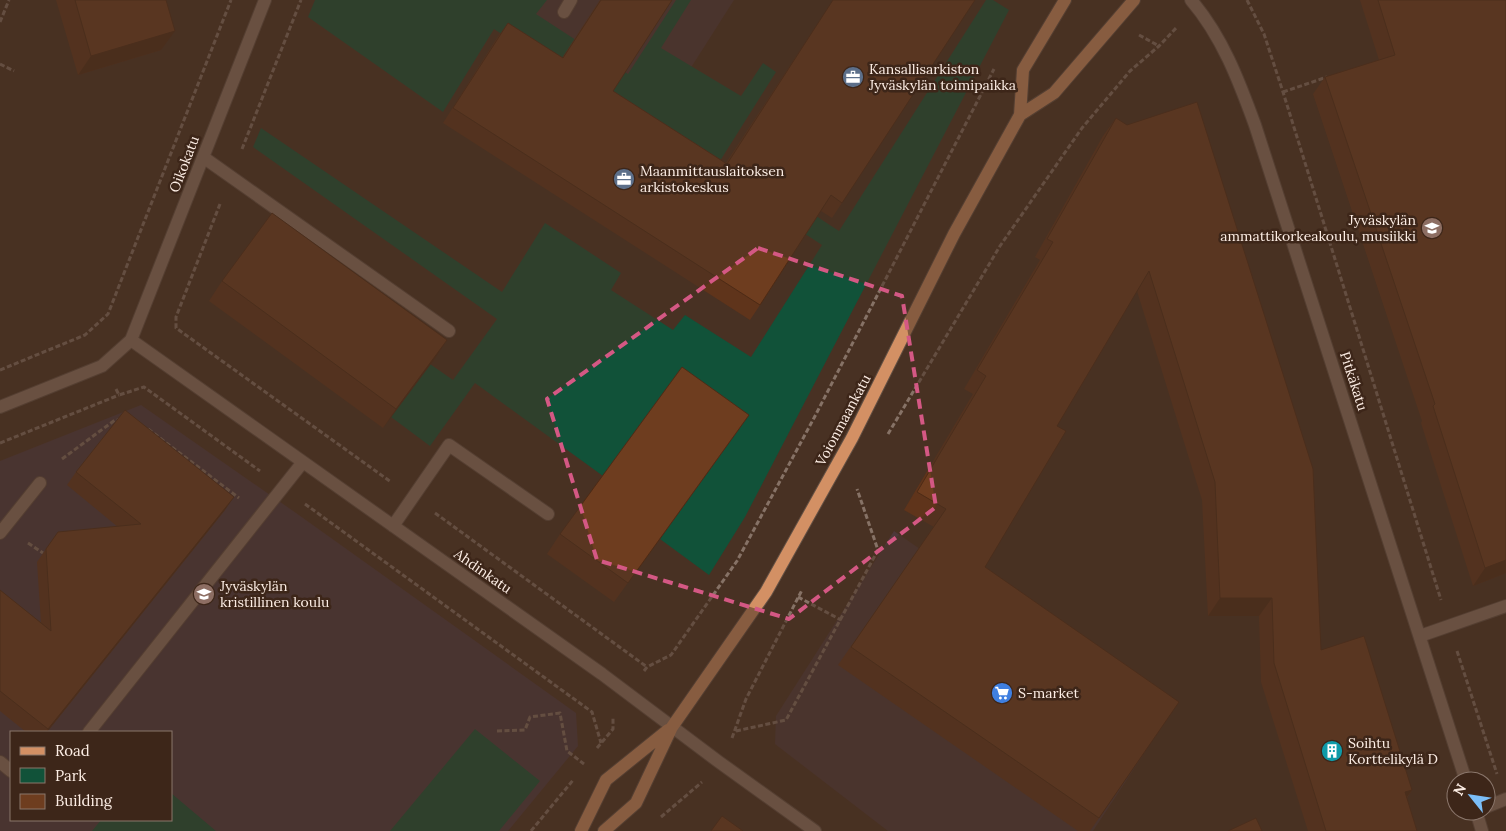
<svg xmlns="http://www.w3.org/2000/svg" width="1506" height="831" viewBox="0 0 1506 831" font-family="Lora,serif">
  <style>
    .commercial { fill: #4d383a }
    .education { fill: #4b3840; fill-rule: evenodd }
    .green { fill: #115239 }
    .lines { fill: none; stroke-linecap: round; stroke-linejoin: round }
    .minor-casing { stroke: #635044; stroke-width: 14 }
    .major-casing { stroke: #635044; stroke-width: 14 }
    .path { stroke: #867266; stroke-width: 3; stroke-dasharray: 5 2.5; stroke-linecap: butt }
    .minor { stroke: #917667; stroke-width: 12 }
    .major { stroke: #d39064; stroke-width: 12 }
    .wall { fill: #5f341b }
    .shaded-wall { fill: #4d2b16 }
    .building { fill: #6e3d1f; stroke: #4d2b16 }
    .marked { fill: none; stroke: #d45884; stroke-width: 4; stroke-dasharray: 10 6; stroke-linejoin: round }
    .labels { text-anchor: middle; stroke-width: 5; stroke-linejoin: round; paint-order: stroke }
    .poi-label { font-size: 14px; fill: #fdeee5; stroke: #3d2619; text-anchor: start }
    .street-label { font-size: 14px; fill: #fdeee5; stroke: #3d2619 }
  </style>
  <rect width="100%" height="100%" fill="#483123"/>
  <path class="commercial" d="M 486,0 L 734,0 L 662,113 Z
    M 894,531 L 1166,720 L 1093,831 L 888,831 L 775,744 L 776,716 Z"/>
  <path class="education" d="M 141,405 L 296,513 L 576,713 L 578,746 L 508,831 L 0,831 L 0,461 ZM 11,732 L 171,732 L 171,820 L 11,820 Z"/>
  <path class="green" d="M 315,0 L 547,0 L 536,14 L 628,74 L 676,0 L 691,0 L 661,48 L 741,96 L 763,63 L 776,72 L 713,172 L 494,29 L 443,112 L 308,17 Z
    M 986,0 L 993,0 L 1009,10 L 745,517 L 709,575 L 660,539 L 735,434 L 603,476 L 475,383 L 430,446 L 391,417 L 430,364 L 453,380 L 497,319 L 253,147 L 261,128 L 502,292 L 545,223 L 621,273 L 611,290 L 673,330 L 685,315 L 751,357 L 822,245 L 764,207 L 776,190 L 839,231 Z
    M 475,729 L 540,781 L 499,831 L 390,831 Z
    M 171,793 L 216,831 L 92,831 L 101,820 L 171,820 Z"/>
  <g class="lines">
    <g class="minor-casing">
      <path id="minor" d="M 1191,0 C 1222,36 1239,81 1255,125 L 1466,781
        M 564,12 L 571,0
        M 203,157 L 449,331
        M 131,340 L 602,674 L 719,762 L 815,831
        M 0,407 L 102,366 L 131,340 L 265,0
        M 393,526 L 449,445 L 548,514
        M 0,533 L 40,483
        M 1420,636 L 1506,606
        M 89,732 L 303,462
        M 0,762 L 11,771
        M 1486,807 L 1506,799
        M 1476,811 L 1482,831"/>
    </g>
    <g class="major-casing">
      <path id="major" d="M 1020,115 L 1054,93 L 1134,0
        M 581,831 L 606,780 L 668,730
        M 604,831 L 636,803 L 672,727 L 766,592 L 852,438 L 954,234 L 1020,115 L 1023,70 L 1065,0"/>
    </g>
    <path class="path" d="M 1247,0 L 1264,34 L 1283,92 L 1441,600
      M 0,22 L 9,0
      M 1139,35 L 1159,46
      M 0,64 L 14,71
      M 1283,92 L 1327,77
      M 242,149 L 301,0
      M 220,204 L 176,317 L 176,328 L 391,482
      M 0,370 L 85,335 L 108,314 L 231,0
      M 116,389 L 119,395 L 144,387 L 260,471
      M 148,429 L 239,498
      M 888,434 L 1000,246 L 1082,128 L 1130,71 L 1159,46 L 1177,27
      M 0,443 L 119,395
      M 62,459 L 115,420 L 119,420
      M 305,504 L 592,712 L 601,743
      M 435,513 L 647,667
      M 28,543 L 43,553
      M 798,597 L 841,620
      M 1457,651 L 1497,774
      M 644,671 L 647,667 L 671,655 L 737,561 L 814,418 L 994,69
      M 497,731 L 525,730 L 530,717 L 560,713 L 567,751 L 584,764
      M 736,731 L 786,720 L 878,550 L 857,489
      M 732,738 L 746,699 L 802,590
      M 597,748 L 613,729 L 613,717
      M 661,817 L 702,782
      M 531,831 L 574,779"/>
    <use href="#minor" class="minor"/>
    <use href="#major" class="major"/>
  </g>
  <path class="wall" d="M 56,0 L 166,0 L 161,50 L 78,75 Z
    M 600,0 L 672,0 L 613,91 L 726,163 L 833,0 L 975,0 L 832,218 L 821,211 L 760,305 L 750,320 L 443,123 L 497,38 L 508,23 L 562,58 Z
    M 1360,0 L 1506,0 L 1506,573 L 1473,586 L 1421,423 L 1422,421 L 1313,94 L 1325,77 L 1379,60 Z
    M 1116,118 L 1321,650 L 1412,790 L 1407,798 L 1417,831 L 1308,831 L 1261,682 L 1259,616 L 1208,616 L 1202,500 L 1137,291 L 1057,426 L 985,567 L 1179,702 L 1090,831 L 1078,831 L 838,665 L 934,527 L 904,510 L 973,394 L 964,389 L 1040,260 L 1035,257 L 1103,136 Z
    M 222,281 L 447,340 L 383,428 L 209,301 Z
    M 749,415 L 614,602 L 547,554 L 560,534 Z
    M 76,472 L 225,510 L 47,732 L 26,732 L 0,711 L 0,590 L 41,623 L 37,562 L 46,549 L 118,527 L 67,485 Z"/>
  <path class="shaded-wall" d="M 175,31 L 161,50 L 78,75 L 91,56 Z
    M 447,340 L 434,360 L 383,428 L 396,409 Z
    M 234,497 L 225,510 L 47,732 L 46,732 Z
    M 1506,560 L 1506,573 L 1473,586 L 1485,568 Z
    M 1220,598 L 1272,598 L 1259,616 L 1208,616 Z
    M 1412,790 L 1399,808 L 1405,792 Z"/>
  <path class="building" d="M 75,0 L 166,0 L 175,31 L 91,56 Z
    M 601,0 L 672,0 L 613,91 L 727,164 L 833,0 L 975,0 L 842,203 L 831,195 L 760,305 L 453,108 L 508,23 L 563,58 Z
    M 1378,0 L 1506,0 L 1506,560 L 1485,568 L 1433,406 L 1435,404 L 1325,77 L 1395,55 Z
    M 1197,102 L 1313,469 L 1321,650 L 1364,636 L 1412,790 L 1405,792 L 1417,831 L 1326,831 L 1274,663 L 1272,598 L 1220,598 L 1215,482 L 1149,271 L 1057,426 L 1066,431 L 985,567 L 1179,702 L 1099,818 L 851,647 L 946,509 L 917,492 L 986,376 L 977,370 L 1053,242 L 1047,239 L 1116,118 L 1127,125 Z
    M 272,213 L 447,340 L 396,409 L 222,281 Z
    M 682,367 L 749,415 L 628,583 L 560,534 Z
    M 125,410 L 234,497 L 48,729 L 0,691 L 0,590 L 51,631 L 46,549 L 58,532 L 141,524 L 76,472 Z
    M 722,816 L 743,831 L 711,831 Z
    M 1256,818 L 1262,831 L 1228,831 Z"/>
  <path d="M0 0H1506V831H0ZM 758,248 L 902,296 L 936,507 L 789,619 L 597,560 L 547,399 Z" fill="#483123" fill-opacity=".55" fill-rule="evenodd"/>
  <path class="marked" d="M 758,248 L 902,296 L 936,507 L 789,619 L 597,560 L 547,399 Z"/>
  <defs>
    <g id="office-disc" transform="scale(1.125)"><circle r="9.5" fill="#5c6f8a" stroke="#3d2619"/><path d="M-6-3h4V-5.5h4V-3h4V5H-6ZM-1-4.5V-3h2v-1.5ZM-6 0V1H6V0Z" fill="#fff"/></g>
    <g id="school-disc" transform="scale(1.125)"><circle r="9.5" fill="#8d6e63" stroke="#3d2619"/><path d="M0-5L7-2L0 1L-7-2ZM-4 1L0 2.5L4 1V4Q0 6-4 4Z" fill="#fff"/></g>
    <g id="supermarket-disc" transform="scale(1.125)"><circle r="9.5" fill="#3f7fe0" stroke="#3d2619"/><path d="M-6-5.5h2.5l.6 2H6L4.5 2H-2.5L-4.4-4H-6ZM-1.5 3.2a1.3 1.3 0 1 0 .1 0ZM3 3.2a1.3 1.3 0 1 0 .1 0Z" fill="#fff"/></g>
    <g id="building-disc" transform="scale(1.125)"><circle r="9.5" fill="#0f9aa8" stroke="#3d2619"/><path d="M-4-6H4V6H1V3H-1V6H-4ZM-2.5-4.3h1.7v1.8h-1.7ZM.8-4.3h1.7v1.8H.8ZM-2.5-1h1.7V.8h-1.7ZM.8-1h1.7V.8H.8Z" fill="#fff"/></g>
  </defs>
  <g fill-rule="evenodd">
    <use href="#office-disc" x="853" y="77"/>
    <use href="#office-disc" x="624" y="179"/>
    <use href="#school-disc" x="1432" y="228"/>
    <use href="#school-disc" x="204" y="594"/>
    <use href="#supermarket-disc" x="1002" y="693"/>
    <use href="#building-disc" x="1332" y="751"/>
  </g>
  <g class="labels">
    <g class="poi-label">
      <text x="869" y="74">Kansallisarkiston<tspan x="869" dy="16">Jyväskylän toimipaikka</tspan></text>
      <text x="640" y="176">Maanmittauslaitoksen<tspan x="640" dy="16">arkistokeskus</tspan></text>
      <text x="1416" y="225" text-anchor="end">Jyväskylän<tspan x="1416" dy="16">ammattikorkeakoulu, musiikki</tspan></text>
      <text x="220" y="591">Jyväskylän<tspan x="220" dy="16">kristillinen koulu</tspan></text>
      <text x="1018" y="698">S-market</text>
      <text x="1348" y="748">Soihtu<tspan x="1348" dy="16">Korttelikylä D</tspan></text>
    </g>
    <g class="street-label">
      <text transform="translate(184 164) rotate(-69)" y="5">Oikokatu</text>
      <text transform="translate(1354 381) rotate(72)" y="5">Pitkäkatu</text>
      <text transform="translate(843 420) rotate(-62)" y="5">Voionmaankatu</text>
      <text transform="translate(483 571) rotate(35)" y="5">Ahdinkatu</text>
    </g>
  </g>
  <rect x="10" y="731" width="162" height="90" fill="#3d2619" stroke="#8a766b"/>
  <rect x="20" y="747" width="25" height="8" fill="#d39064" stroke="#8a766b"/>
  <text x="55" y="756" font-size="15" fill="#fdeee5">Road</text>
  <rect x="20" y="768" width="25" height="15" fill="#115239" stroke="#8a766b"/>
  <text x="55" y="781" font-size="15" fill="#fdeee5">Park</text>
  <rect x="20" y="794" width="25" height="15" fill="#6e3d1f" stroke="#8a766b"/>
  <text x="55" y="806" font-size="15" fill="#fdeee5">Building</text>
  <g transform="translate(1471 796) rotate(300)"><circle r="24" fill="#3d2619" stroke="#8a766b"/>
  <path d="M0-4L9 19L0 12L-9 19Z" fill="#7bbef8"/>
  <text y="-8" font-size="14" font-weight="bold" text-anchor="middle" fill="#fdeee5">N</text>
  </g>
</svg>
